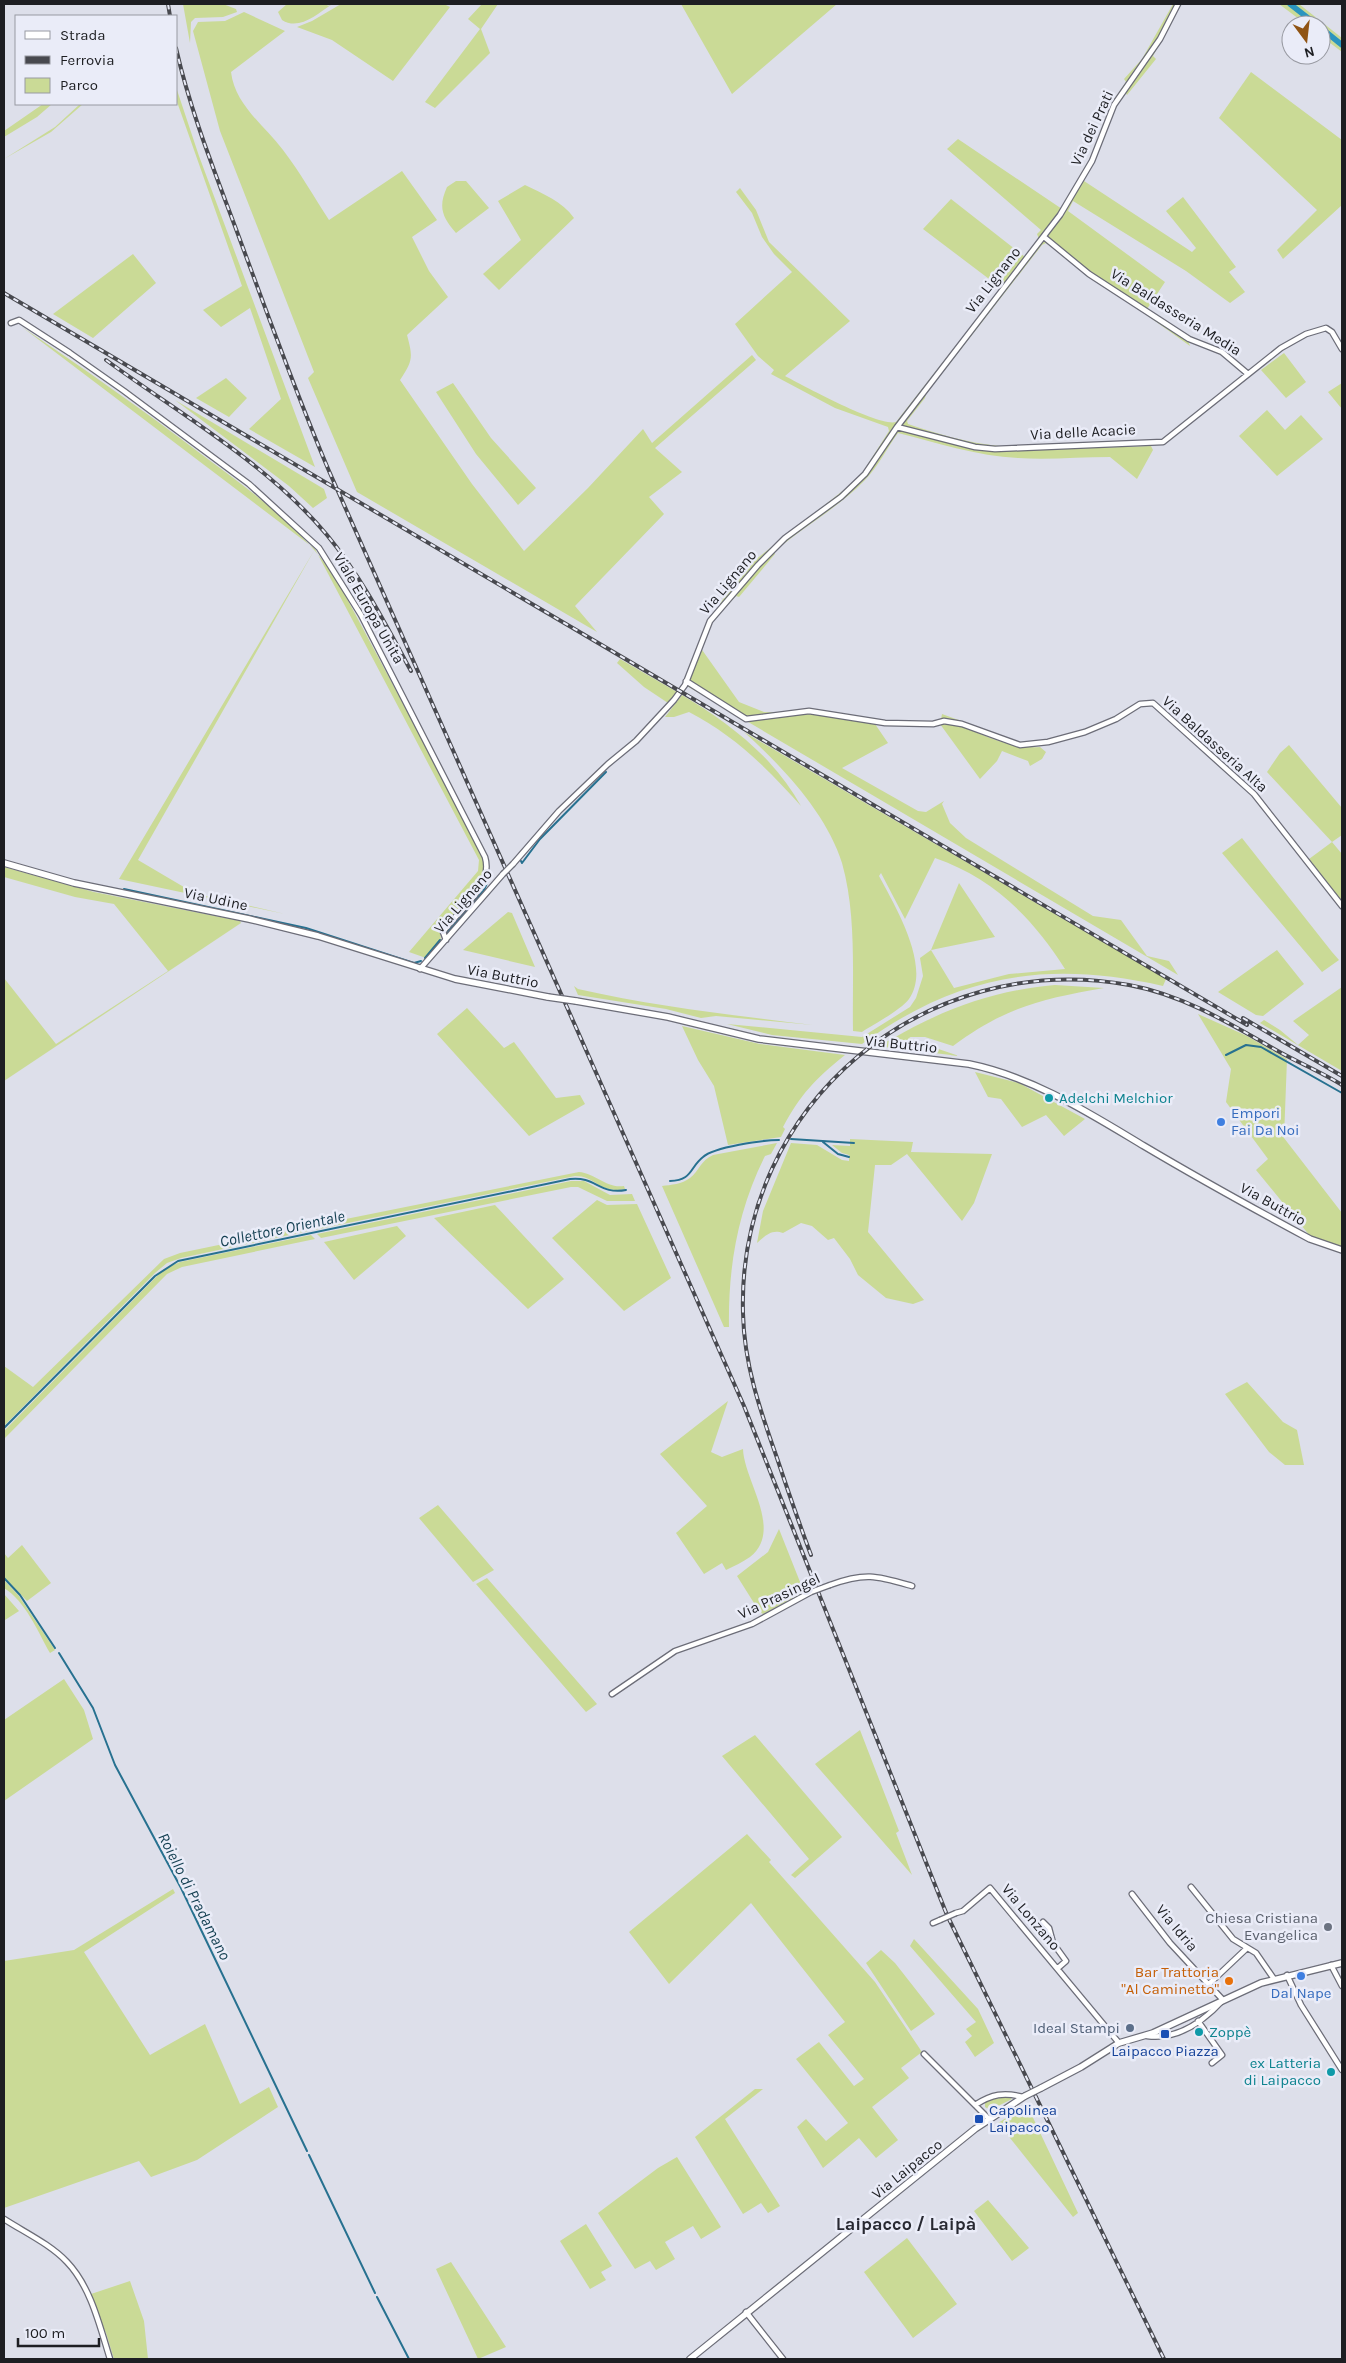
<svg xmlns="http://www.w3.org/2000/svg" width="1346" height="2363" viewBox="0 0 1346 2363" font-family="Karla,sans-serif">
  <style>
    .green { fill: #cada96 }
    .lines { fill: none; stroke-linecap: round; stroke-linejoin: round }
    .stream { stroke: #277190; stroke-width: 2 }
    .canal { stroke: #2b95bf; stroke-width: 5.5 }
    .minor-casing { stroke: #6c6d78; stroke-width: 7 }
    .tertiary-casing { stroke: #6c6d78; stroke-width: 8 }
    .minor { stroke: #fff; stroke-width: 4.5 }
    .tertiary { stroke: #fff; stroke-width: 5.5 }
    .rail-casing { stroke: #48494f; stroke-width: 4 }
    .rail { stroke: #eaecf8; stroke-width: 2; stroke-dasharray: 5.5; stroke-linecap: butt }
    .minor-bridge-casing { stroke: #6c6d78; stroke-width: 7; stroke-linecap: butt }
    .tertiary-bridge-casing { stroke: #6c6d78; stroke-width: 8; stroke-linecap: butt }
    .minor-bridge { stroke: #fff; stroke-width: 4.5 }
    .tertiary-bridge { stroke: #fff; stroke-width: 5.5 }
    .culture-dot { fill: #0f9aa8; stroke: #eaecf8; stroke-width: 2 }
    .shop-dot { fill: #3f7fe0; stroke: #eaecf8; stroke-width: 2 }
    .worship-dot { fill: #6b7280; stroke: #eaecf8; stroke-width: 2 }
    .food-dot { fill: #e8710a; stroke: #eaecf8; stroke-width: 2 }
    .service-dot { fill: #5c6f8a; stroke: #eaecf8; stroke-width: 2 }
    .transit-dot { fill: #1a4fb4; stroke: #eaecf8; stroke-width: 2 }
    .labels { text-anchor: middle; stroke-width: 5; stroke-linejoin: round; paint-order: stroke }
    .street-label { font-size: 15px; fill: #1d1e22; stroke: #eaecf8 }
    .culture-label { font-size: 15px; fill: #0d838f; stroke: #eaecf8; text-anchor: start }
    .shop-label { font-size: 15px; fill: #366cbe; stroke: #eaecf8; text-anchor: start }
    .worship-label { font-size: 15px; fill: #5b616d; stroke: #eaecf8; text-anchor: end }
    .food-label { font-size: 15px; fill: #c56008; stroke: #eaecf8; text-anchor: end }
    .service-label { font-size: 15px; fill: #4e5e75; stroke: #eaecf8; text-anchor: end }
    .transit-label { font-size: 15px; fill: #164399; stroke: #eaecf8 }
    .water-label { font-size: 16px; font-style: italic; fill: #123e50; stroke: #eaecf8 }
    .quarter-label { font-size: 18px; font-weight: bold; fill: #282932; stroke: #eaecf8 }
  </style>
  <rect width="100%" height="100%" fill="#dddfea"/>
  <path class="green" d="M 183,4 L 223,4 L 236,9 L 237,12 L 223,17 L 195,18 L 191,22 L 190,43 Z
    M 287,4 L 329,4 L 327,6 L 331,5 C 317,14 299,31 282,20 L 278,12 Z
    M 341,4 L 444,4 L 450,7 L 393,81 L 332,40 L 297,27 L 312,21 Z
    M 482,4 L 498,4 L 481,29 L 490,53 L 435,108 L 425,102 L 480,29 L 468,19 Z
    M 681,4 L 837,4 L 732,94 Z
    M 1173,4 L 1181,4 L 1153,56 L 1156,59 L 1127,95 L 1125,92 L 1115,107 L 1084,181 L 1192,252 L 1196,248 L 1166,211 L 1183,197 L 1236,267 L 1229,272 L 1245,292 L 1230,303 L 1186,271 L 1073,201 L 1068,211 L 1165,282 L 1147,309 L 1186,336 L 1190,346 L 1046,243 L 1042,245 L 926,394 L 925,398 L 907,421 L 908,424 C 938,434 968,443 999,446 L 999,451 L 1151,446 L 1153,450 L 1137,479 L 1110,457 C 1080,457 1048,460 1018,458 C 977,456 937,443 898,433 C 887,448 878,467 865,480 C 838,508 804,526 774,552 L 775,554 L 739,597 L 736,596 L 723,610 L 720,603 L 755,560 L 859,478 L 889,431 L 888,427 L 835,408 L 771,374 L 774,370 L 758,356 L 735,324 L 792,272 L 774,254 L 762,237 L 752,213 L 736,192 L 740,188 L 756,210 L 769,242 L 850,321 L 785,376 C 804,386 879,427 896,422 L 1001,288 L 923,229 L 951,199 L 1025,257 L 1039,239 L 1037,234 L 1041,230 L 947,149 L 958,139 L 1062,209 L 1092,156 L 1113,101 L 1126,82 L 1124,79 L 1142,59 Z
    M 1279,4 L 1299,4 L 1342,38 L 1342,52 L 1321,36 L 1321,25 L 1307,25 Z
    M 244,12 L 285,31 L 231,72 C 235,105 264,125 283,150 C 300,172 314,197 329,220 L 402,171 L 437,220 L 412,237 L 429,271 L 448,297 L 407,335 C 413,357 413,361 400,380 L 472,484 L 524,551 L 588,488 L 643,429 L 652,443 L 752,355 L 756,360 L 655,448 L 682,472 L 649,497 L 664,514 L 575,606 L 597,632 L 357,492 L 308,378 L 314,372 L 220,131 L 193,31 L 198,22 L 225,21 Z
    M 1251,72 L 1342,140 L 1342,205 L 1283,259 L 1277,250 L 1317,210 L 1219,118 Z
    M 176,87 L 199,156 L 315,467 L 249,429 L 281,399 L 250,308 L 221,327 L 203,310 L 242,286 L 176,99 Z
    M 43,104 L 52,104 L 37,117 L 4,137 L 4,131 Z
    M 80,104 L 83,104 L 51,132 L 4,159 L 55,127 Z
    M 456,181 L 466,181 L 489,208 L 456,233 C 442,217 438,207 447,187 Z
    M 525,185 C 543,194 562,201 574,218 L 499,290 L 483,274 L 521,240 L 498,201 Z
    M 133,254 L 156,283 L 93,338 L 53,314 Z
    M 22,327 C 83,368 143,410 201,454 C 251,491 303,528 337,580 L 472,833 C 476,843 483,855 484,866 C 486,890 455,914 440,930 L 441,941 L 426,958 L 409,952 L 478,871 L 479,860 L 315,549 L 138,860 L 194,893 L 285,914 L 119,879 L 315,549 Z
    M 1284,353 L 1306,382 L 1286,398 L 1261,370 Z
    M 226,378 L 247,398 L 229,417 L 196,398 Z
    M 453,383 L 491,438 L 536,488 L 518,505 L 476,454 L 436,392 Z
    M 1342,383 L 1342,409 L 1328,392 Z
    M 175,400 L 324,489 L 327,498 L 313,508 L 289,486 Z
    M 1267,410 L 1285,430 L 1301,415 L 1323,439 L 1277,476 L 1239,436 Z
    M 700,647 L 739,702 L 764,712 L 832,715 L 875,724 L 888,743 L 842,768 L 918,811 L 926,812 L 944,801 L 942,804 L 950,823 L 966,838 L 1093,916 L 1121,920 L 1147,956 L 1169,961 L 1178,975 L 687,686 Z
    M 620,659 L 677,692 L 668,703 L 644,687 L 617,663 Z
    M 682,695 C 729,723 774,757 801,806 C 768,769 734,735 689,712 L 674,717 L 665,717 Z
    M 942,714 L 964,722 L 961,726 C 988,737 1011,749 1040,747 L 1046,752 L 1042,759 L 1030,766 L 1028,761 L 1002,751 L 997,761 L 980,779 L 940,724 Z
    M 744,732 L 1166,979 L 1163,986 C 1048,960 958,974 862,1044 L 772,1035 L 727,1024 L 862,1037 L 910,1007 L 916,998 L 923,976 L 920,958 L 931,950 L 959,883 L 995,937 L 931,950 L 954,988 L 1009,974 L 1065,969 C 1033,918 993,878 935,858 L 905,919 L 881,873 L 879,876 C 895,906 932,967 909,999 C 901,1010 874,1024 862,1032 L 853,1031 C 852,976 857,916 842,863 C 827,814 782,766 744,732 Z
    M 1289,745 L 1342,808 L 1342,835 L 1332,842 L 1342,854 L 1342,901 L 1309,859 L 1332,842 L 1267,772 L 1280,753 Z
    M 1242,838 L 1332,952 L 1339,960 L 1322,972 L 1222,853 Z
    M 4,867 L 94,892 L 240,921 L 241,923 L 4,1081 L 4,978 L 56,1044 L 168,971 L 114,904 L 75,897 L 4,877 Z
    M 508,912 L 512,913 L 535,967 L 463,950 Z
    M 1277,950 L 1304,984 L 1263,1016 L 1256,1015 L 1218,992 Z
    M 1055,985 L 1104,988 C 1041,999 1006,1007 953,1046 L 925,1037 L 909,1037 L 915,1041 L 959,1056 L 876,1046 C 881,1043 887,1042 892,1039 C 943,1009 996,990 1055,985 Z
    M 574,986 L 578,989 C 656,1007 734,1015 813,1025 L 716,1016 L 701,1018 L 666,1009 L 578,995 Z
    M 1342,987 L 1342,1071 L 1260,1023 L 1264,1020 L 1280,1030 L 1298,1045 L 1309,1035 L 1293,1021 Z
    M 467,1008 L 504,1048 L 514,1042 L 556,1098 L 580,1095 L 585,1104 L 529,1136 L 437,1034 Z
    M 1198,1014 L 1247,1036 L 1287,1059 L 1284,1138 L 1342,1213 L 1342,1248 L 1310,1236 L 1256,1170 L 1268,1159 L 1226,1102 L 1231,1069 Z
    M 682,1026 L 760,1044 L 845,1055 C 816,1078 800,1095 783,1127 L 785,1129 L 781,1137 L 728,1145 L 714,1086 L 698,1060 Z
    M 975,1072 L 1019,1083 L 1085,1119 L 1064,1136 L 1046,1115 L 1022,1127 L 1001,1099 L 988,1097 Z
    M 850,1139 L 913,1142 L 911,1152 L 992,1154 L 974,1203 L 962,1221 L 907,1154 L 891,1165 L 875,1165 L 868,1232 L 924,1300 L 913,1304 L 886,1298 L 858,1275 L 850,1259 L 834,1238 L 828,1240 L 812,1226 L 801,1223 L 783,1233 C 772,1229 766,1235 757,1243 L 763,1211 L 791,1143 L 817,1145 L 842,1160 L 849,1161 L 849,1155 L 842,1153 L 832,1145 L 850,1146 Z
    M 777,1143 L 771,1154 L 765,1156 C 738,1210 728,1266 729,1327 L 724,1327 L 662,1186 C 671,1185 682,1184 690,1178 C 699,1171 701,1160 713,1155 Z
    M 579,1172 C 595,1173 607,1189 624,1186 L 625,1189 C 598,1194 597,1176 575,1176 L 314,1230 L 311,1226 Z
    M 571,1181 L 584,1181 L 610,1195 L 632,1194 L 635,1201 L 607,1201 L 578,1187 L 571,1187 L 321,1238 L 317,1234 Z
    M 597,1200 L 607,1205 L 637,1204 L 671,1278 L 624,1311 L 552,1238 Z
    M 495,1205 L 564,1279 L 528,1309 L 434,1218 Z
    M 397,1226 L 406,1236 L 354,1280 L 324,1242 Z
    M 305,1227 L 308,1231 L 181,1258 L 167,1263 L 155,1273 L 4,1426 L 4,1366 L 33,1387 L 164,1259 L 180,1253 Z
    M 311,1235 L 315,1239 L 182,1267 L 167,1274 L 4,1439 L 4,1431 L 164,1269 L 180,1262 Z
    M 1247,1382 L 1283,1422 L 1297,1430 L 1304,1465 L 1285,1465 L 1269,1452 L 1225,1394 Z
    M 728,1401 L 711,1452 L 722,1457 L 743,1449 C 744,1481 784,1530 750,1557 C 743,1562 734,1566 726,1570 L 722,1563 L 704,1574 L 676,1533 L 707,1506 L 660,1454 Z
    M 438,1505 L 494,1570 L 473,1582 L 419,1518 Z
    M 779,1529 L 804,1592 L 763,1614 L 759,1611 L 737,1576 L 768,1552 Z
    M 22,1545 L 51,1583 L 27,1601 L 4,1577 L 4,1553 L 8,1558 Z
    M 487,1578 L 597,1704 L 586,1712 L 476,1584 Z
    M 4,1580 L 19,1596 L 55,1650 L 50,1653 C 37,1630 26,1602 4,1588 Z
    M 4,1594 L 19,1611 L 5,1620 L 4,1619 Z
    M 64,1679 L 84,1710 L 93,1739 L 4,1801 L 4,1720 Z
    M 860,1730 L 899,1831 L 896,1833 L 912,1875 L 815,1764 Z
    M 755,1735 L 842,1837 L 795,1878 L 791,1875 L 809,1859 L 722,1756 Z
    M 747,1834 L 771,1860 L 769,1862 L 875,1982 L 922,2052 L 901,2068 L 909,2078 L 872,2107 L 898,2140 L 876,2158 L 859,2138 L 823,2168 L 797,2127 L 806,2119 L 826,2141 L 848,2123 L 796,2059 L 819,2042 L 854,2086 L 864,2079 L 828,2035 L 845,2022 L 751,1903 L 669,1984 L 629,1932 Z
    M 173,1889 L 175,1893 L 84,1952 L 150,2055 L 205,2024 L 240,2104 L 269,2087 L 278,2107 L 197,2160 L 151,2177 L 139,2161 L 4,2208 L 4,1961 L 74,1950 Z
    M 914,1939 L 978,2009 L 994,2043 L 975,2057 L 965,2042 L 972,2036 L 966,2029 L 976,2022 L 910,1946 Z
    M 881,1950 L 895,1963 L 935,2014 L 911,2031 L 866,1963 Z
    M 755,2089 L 763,2089 L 725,2119 L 780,2206 L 768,2213 L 761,2203 L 743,2214 L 695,2137 Z
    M 1007,2095 L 1012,2099 L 990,2110 L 985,2107 L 985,2101 L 988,2098 L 997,2099 Z
    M 1027,2105 L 1078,2213 L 1073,2217 L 998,2123 Z
    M 677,2157 L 721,2227 L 701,2239 L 693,2226 L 665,2242 L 675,2259 L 656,2270 L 650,2261 L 635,2269 L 598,2213 L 658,2168 Z
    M 988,2200 L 1029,2248 L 1012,2261 L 974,2211 Z
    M 586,2224 L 612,2266 L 601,2272 L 606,2280 L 590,2289 L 560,2241 Z
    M 907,2238 L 957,2304 L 913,2338 L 864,2272 Z
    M 451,2262 L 506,2347 L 478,2359 L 436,2269 Z
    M 130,2281 L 144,2321 L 148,2359 L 114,2359 L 106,2333 L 88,2295 Z"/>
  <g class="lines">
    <path class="stream" d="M 521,861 L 522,863 L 540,839 L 606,772
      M 124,889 L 306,928 L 414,963 L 421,961
      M 447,933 L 484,890 L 490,876
      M 425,958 L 440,940
      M 1226,1055 L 1246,1045 L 1261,1047 L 1342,1093
      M 791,1139 L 854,1143
      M 823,1142 L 838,1154 L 849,1157
      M 670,1181 C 693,1180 689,1168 703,1157 C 714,1147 763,1140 779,1140
      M 4,1428 L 155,1276 L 178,1261 L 570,1179 C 596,1176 599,1195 626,1190
      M 4,1578 L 20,1595 L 55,1648
      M 59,1653 L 93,1708 L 115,1765 L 181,1888 L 307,2151
      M 309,2155 L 375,2293
      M 377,2297 L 409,2359"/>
    <path class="canal" d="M 1290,4 L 1317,25
      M 1321,28 L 1342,45"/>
    <g class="minor-casing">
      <path id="minor" d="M 1044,237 L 1089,274 L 1189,339 L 1222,352 L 1248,374
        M 11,323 L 19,320 L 70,353 L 124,391 L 249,484 L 319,548 L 361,615 L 485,857 C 494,887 458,910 443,932 L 446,940
        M 897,427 L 975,447 L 995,449 L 1163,442 L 1281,348 L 1306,334 L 1326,328 L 1332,332 L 1342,349
        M 686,681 L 746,719 L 809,711 L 885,723 L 933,724 L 944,721 L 962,724 L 1020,745 L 1048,742 L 1085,732 L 1116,719 L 1140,704 L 1153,703 L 1254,794 L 1342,906
        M 513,864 L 559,811 L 608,764 L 636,741 L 674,700 L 685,685 L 710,621 L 758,565 L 785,538 L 841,497 L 865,474 L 897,427 L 1060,215 L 1092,161 L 1114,105 L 1160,39 L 1178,4
        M 420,969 L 503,874
        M 830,1585 C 866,1572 877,1576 912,1586
        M 612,1694 L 675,1651 L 752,1624 L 811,1592
        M 1191,1887 L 1233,1939 L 1256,1953 L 1274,1979
        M 1132,1894 L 1170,1943 L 1223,2000 C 1203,2022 1177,2040 1147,2036
        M 956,1913 L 963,1911 L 990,1888 L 1119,2043
        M 1043,1922 L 1049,1928 L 1053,1943 L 1066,1961 L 1058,1968
        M 933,1923 L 940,1920
        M 1331,1965 L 1342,1986
        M 1287,1975 L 1301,2005 L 1342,2070
        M 1209,1984 L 1246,1949
        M 1198,2021 L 1222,2055 L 1212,2063
        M 924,2054 L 989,2119
        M 975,2105 C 992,2094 1004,2092 1023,2097
        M 4,2219 C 24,2232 50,2244 67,2262 C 91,2287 100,2327 110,2359
        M 746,2312 L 783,2359"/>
    </g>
    <g class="tertiary-casing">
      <path id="tertiary" d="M 4,863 L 74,883 L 249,919 L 318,936 L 455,979 L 548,997
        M 576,1001 L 668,1017 L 759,1039 L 969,1064 C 1033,1077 1089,1113 1144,1146 C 1198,1178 1254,1209 1310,1239 L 1342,1250
        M 1041,2088 L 1081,2067 L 1119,2043 L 1153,2033 L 1261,1983 L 1342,1963
        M 690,2359 L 975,2129 L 1025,2096"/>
    </g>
    <use href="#minor" class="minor"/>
    <use href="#tertiary" class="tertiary"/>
    <g class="rail-casing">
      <path id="rail" d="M 168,4 L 170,16
        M 176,48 C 190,110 214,170 236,229 C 266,310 295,391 329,471 L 744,1406 L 947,1915 L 1164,2359
        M 4,293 L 1247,1025
        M 106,360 C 181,415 267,463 327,535 C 361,576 386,625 411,671
        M 1243,1018 L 1342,1076
        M 811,1555 C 799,1523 788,1491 777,1458 C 760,1410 744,1364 743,1313 C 737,1104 926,948 1129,985 C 1183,995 1229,1023 1276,1050 C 1297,1062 1321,1072 1342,1085"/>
    </g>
    <use href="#rail" class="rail"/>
    <g class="minor-bridge-casing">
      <path id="minor-bridge" d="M 503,874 L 513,864
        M 811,1592 L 830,1585
        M 940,1920 L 956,1913"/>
    </g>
    <g class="tertiary-bridge-casing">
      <path id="tertiary-bridge" d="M 548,997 L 576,1001
        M 1025,2096 L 1041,2088"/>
    </g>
    <use href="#minor-bridge" class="minor-bridge"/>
    <use href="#tertiary-bridge" class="tertiary-bridge"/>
  </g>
  <g class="culture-dot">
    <circle cx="1049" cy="1098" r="5"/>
    <circle cx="1199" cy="2032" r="5"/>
    <circle cx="1331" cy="2072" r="5"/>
  </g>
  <g class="shop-dot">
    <circle cx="1221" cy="1122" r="5"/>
    <circle cx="1301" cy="1976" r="5"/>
  </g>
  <circle class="worship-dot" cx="1328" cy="1927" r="5"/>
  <circle class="food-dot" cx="1229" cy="1981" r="5"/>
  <circle class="service-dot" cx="1130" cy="2028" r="5"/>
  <g class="transit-dot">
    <rect x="1160" y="2029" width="10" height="10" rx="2.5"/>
    <rect x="974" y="2114" width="10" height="10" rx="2.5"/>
  </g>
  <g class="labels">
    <g class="street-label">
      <text transform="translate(1092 128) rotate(-65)" y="5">Via dei Prati</text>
      <text transform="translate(993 280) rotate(-52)" y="5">Via Lignano</text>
      <text transform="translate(1176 312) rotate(32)" y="5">Via Baldasseria Media</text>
      <text transform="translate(1083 432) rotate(-3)" y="5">Via delle Acacie</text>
      <text transform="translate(728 582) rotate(-50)" y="5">Via Lignano</text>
      <text transform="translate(369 608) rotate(60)" y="5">Viale Europa Unita</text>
      <text transform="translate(1215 744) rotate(42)" y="5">Via Baldasseria Alta</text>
      <text transform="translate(216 899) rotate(12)" y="5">Via Udine</text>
      <text transform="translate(463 901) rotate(-49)" y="5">Via Lignano</text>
      <text transform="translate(503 976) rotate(11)" y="5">Via Buttrio</text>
      <text transform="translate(901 1044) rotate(6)" y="5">Via Buttrio</text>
      <text transform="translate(1273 1204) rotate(29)" y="5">Via Buttrio</text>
      <text transform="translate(779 1596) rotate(-25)" y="5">Via Prasingel</text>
      <text transform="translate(1031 1917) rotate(50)" y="5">Via Lonzano</text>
      <text transform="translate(1177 1928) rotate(50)" y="5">Via Idria</text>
      <text transform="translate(907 2169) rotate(-39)" y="5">Via Laipacco</text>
    </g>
    <g class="culture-label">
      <text x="1059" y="1103">Adelchi Melchior</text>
      <text x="1209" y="2037">Zoppè</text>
      <text x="1321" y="2068" text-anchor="end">ex Latteria<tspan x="1321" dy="17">di Laipacco</tspan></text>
    </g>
    <g class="shop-label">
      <text x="1231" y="1118">Empori<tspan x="1231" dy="17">Fai Da Noi</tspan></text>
      <text x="1301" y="1998" text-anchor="middle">Dal Nape</text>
    </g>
    <g class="worship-label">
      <text x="1318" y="1923">Chiesa Cristiana<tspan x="1318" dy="17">Evangelica</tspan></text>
    </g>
    <g class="food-label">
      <text x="1219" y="1977">Bar Trattoria<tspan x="1219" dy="17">"Al Caminetto"</tspan></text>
    </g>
    <g class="service-label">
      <text x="1120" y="2033">Ideal Stampi</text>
    </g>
    <g class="transit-label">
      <text x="1165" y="2056">Laipacco Piazza</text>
      <text x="989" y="2115" text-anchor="start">Capolinea<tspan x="989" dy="17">Laipacco</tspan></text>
    </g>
    <g class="water-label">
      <text transform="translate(282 1228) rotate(-12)" y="6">Collettore Orientale</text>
      <text transform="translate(195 1896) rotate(63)" y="6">Roiello di Pradamano</text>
    </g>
    <g class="quarter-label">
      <text x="906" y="2230">Laipacco / Laipà</text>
    </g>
  </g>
  <rect width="1346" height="2363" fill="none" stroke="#1d1e22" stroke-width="10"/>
  <rect x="15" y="15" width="162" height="90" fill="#eaecf8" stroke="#989aa2"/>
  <rect x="25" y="31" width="25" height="8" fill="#ffffff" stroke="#989aa2"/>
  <text x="60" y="40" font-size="15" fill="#1d1e22">Strada</text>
  <rect x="25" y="56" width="25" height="8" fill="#48494f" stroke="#989aa2"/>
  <text x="60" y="65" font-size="15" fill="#1d1e22">Ferrovia</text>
  <rect x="25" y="78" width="25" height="15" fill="#cada96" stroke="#989aa2"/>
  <text x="60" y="90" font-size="15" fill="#1d1e22">Parco</text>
  <g transform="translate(1306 40) rotate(165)"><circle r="24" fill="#eaecf8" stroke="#989aa2"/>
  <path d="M0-4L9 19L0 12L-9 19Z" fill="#905414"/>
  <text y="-8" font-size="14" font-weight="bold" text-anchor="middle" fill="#1d1e22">N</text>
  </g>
  <path d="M18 2338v8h81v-8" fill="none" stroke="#1d1e22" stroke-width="2.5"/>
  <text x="25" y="2338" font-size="15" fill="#1d1e22" stroke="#eaecf8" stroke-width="4" paint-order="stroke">100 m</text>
</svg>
